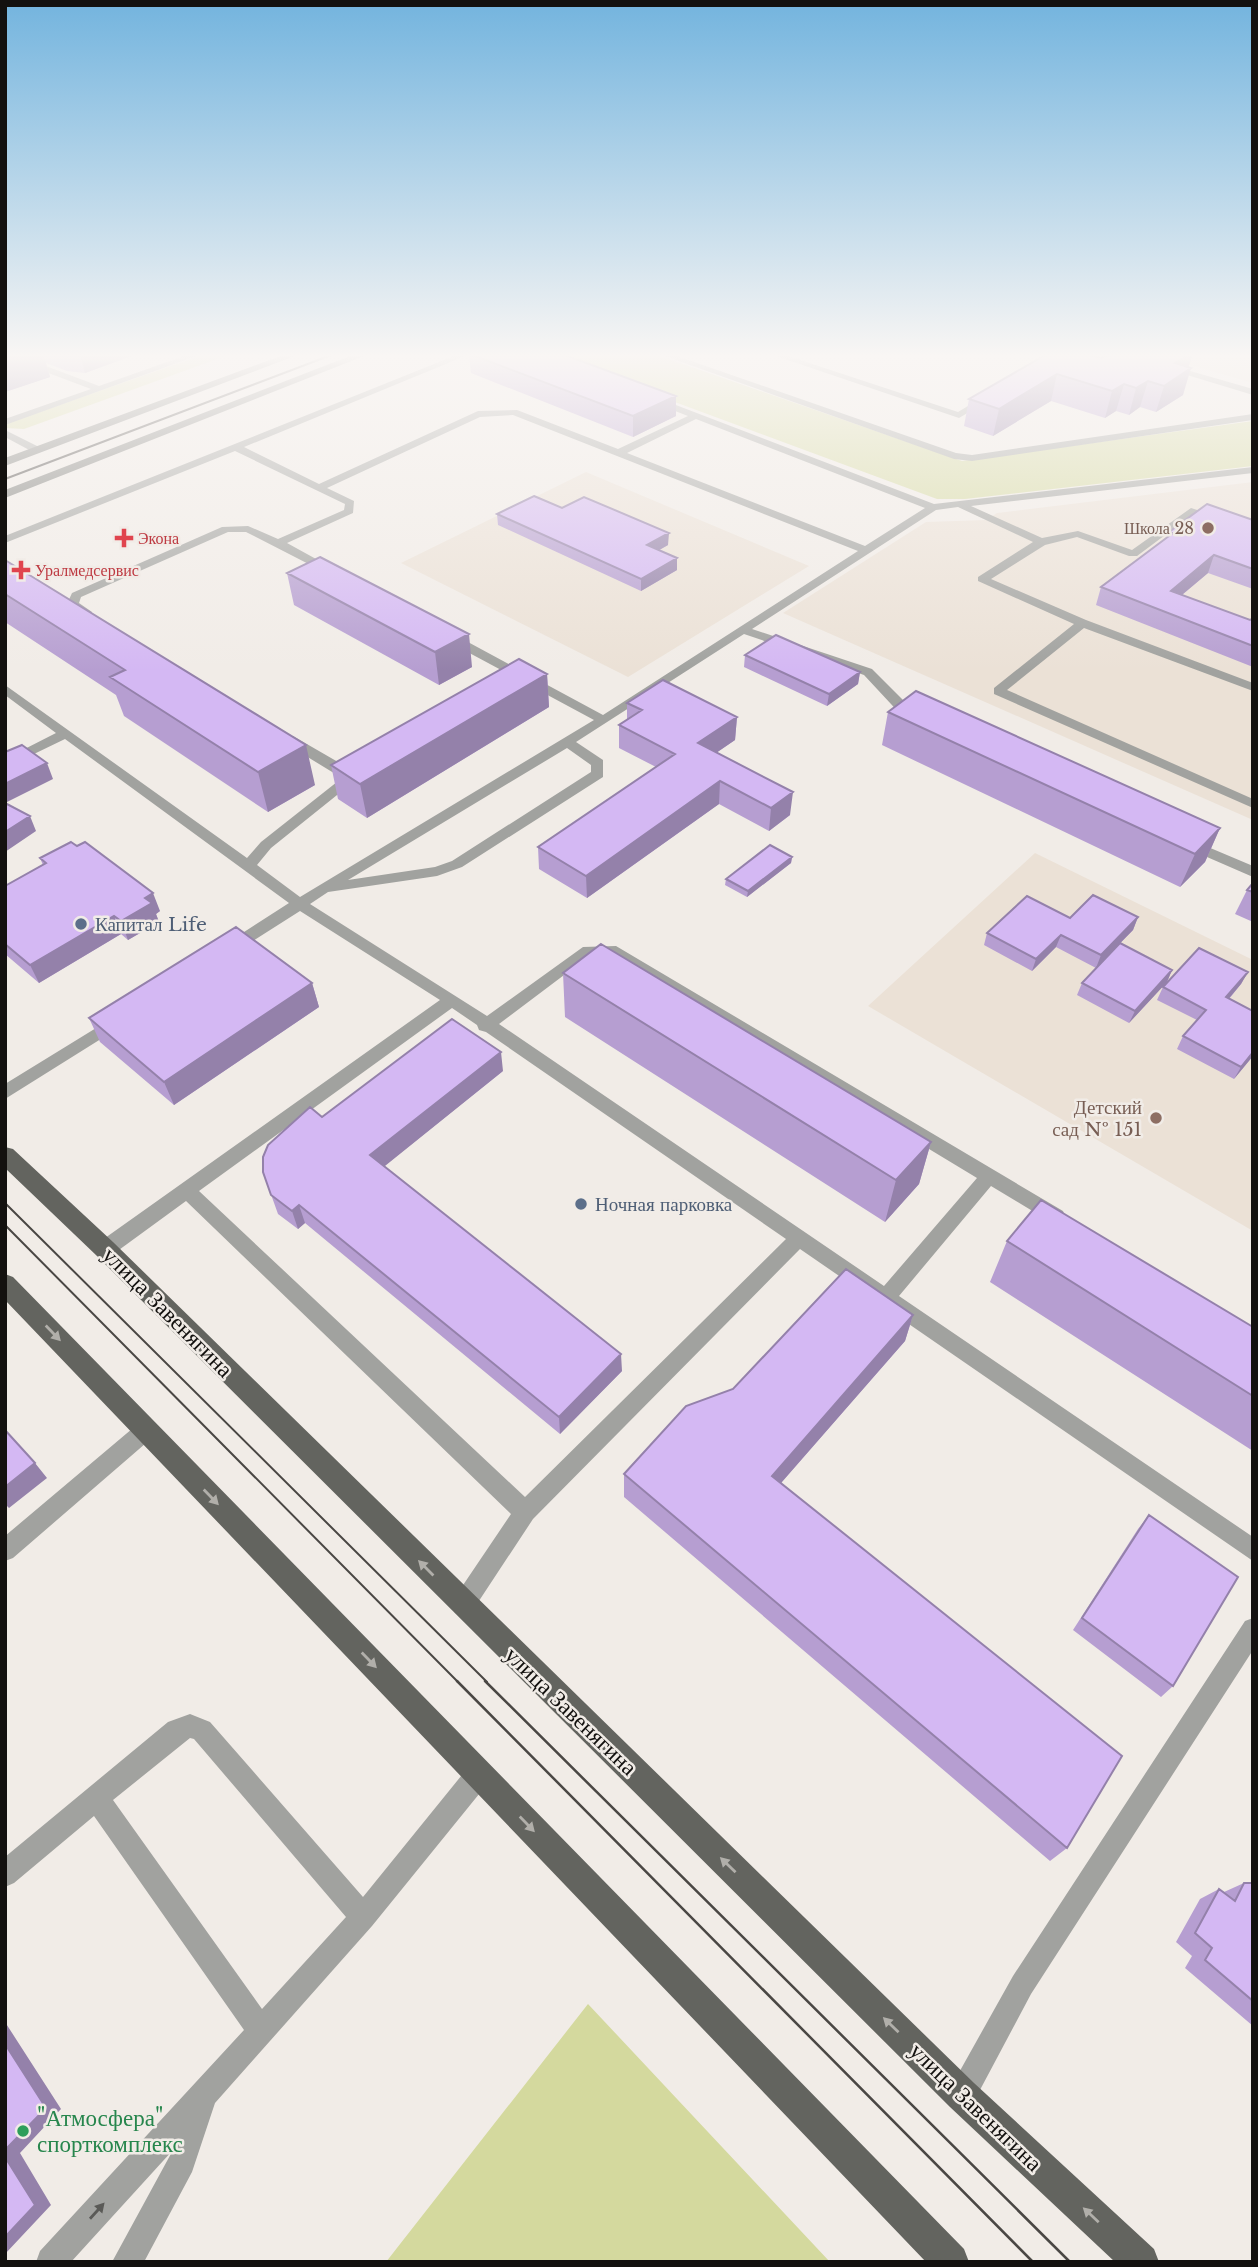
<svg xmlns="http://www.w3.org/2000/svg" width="1258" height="2267" viewBox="0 0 1258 2267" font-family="'Libre Baskerville',serif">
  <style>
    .built { fill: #ebe1d6 }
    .green { fill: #d4d99e }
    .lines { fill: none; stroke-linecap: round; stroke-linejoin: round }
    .service { fill: #a1a29f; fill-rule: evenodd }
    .secondary { fill: #7d7e7a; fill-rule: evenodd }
    .primary { fill: #63645f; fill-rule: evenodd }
    .tram-far1 { stroke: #4a4744; stroke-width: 2 }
    .tram { stroke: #4a4744; stroke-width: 2.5 }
    .wall { fill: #b69ed1 }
    .shaded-wall { fill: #9481aa }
    .building { fill: #d4b8f3; stroke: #9481aa; stroke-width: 2 }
    .oneway { fill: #b1afaa }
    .oneway2 { fill: #5a5a57 }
    .education-dot { fill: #8d6e63; stroke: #f1ece7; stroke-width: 2.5 }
    .health-dot { fill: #e0444e; stroke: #f1ece7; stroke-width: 2.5 }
    .service-dot { fill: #5c6f8a; stroke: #f1ece7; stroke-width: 2.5 }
    .leisure-dot { fill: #2e9e5b; stroke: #f1ece7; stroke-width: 2.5 }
    .labels { text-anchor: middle; stroke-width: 5; stroke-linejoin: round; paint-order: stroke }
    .far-education-label { font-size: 16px; fill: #785e54; stroke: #f1ece7; text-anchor: end }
    .far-health-label { font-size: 16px; fill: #be3a42; stroke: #f1ece7; text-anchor: start }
    .service-label { font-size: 19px; fill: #4e5e75; stroke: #f1ece7; text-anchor: start }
    .education-label { font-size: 19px; fill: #785e54; stroke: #f1ece7; text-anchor: end }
    .near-street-label { font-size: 23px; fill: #13110f; stroke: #f1ece7 }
    .near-leisure-label { font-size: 23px; fill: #27864d; stroke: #f1ece7; text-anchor: start }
  </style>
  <rect width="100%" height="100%" fill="#f1ece7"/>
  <path class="built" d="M 1152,354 L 1253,354 L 1253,383 Z
    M 586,472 L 809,566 L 628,677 L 401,563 Z
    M 1253,482 L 1253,820 L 783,613 L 926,522 L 986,520 L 997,513 Z
    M 1035,853 L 1253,960 L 1253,1231 L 868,1006 Z"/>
  <path class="green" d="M 205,354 L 231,354 L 24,429 L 5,428 L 8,423 Z
    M 545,354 L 654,354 L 962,461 L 1253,421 L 1253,466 L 965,499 L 937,499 Z
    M 588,2004 L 830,2262 L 386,2262 Z"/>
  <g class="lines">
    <path class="service" d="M 190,354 L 202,354 L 5,425 L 5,419 L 91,389 L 19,362 L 5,367 L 5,361 L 22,357 L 99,386 Z
      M 459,354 L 470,354 L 244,447 L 319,484 L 478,411 L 517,410 L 618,449 L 688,416 L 652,402 L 650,400 L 655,397 L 934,504 L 1253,467 L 1253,473 L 971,506 L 1042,538 L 1078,531 L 1132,550 L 1191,508 L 1253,528 L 1253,535 L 1192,515 L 1137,556 L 1129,556 L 1077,537 L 1045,545 L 991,579 L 1086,620 L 1253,683 L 1253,691 L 1084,628 L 1007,690 L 1253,799 L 1253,808 L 994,694 L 994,688 L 1074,624 L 978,581 L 978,577 L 1033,542 L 958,507 L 936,510 L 752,629 L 872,669 L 920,717 L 920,723 L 910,723 L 904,718 L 864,675 L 744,634 L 576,742 L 603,760 L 603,777 L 462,867 L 437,876 L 328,892 L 310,904 L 487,1016 L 583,947 L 616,946 L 1063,1211 L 1065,1216 L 1063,1221 L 1056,1224 L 1049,1221 L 991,1186 L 899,1296 L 1253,1537 L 1253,1561 L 800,1249 L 533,1519 L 471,1613 L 463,1616 L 455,1613 L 452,1605 L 455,1597 L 511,1514 L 186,1201 L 112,1255 L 105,1257 L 98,1255 L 96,1249 L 98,1243 L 440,1000 L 300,911 L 234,953 L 224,953 L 221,949 L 224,945 L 289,903 L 65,739 L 5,768 L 5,759 L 56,733 L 5,695 L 5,685 L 247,858 L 261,842 L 342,778 L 283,742 L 283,736 L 293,736 L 357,773 L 357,779 L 271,848 L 257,865 L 300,897 L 594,720 L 447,641 L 447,635 L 455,635 L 603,715 L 858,551 L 513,415 L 480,417 L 327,488 L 354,501 L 353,513 L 287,543 L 336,570 L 336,574 L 328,574 L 246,532 L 228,532 L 81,597 L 79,603 L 92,612 L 92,618 L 84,618 L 69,606 L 67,604 L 72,593 L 222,527 L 248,526 L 278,539 L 344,510 L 345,504 L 235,451 L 5,543 L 5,536 ZM 696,419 L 925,508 L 865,546 L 627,453 ZM 567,748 L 591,765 L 591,772 L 452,861 L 435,867 L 348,880 ZM 608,955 L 977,1178 L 884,1286 L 499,1024 L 584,960 L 591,956 ZM 452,1008 L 477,1025 L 479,1030 L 486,1032 L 786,1239 L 525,1497 L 199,1191 Z
      M 659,354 L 671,354 L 956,453 L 972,455 L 1253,414 L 1253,420 L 972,461 L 954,459 Z
      M 770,354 L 782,354 L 958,412 L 983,397 L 991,399 L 959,418 Z
      M 1118,354 L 1131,354 L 1253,389 L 1253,395 Z
      M 5,430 L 41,448 L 42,450 L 33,452 L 5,437 Z
      M 1189,839 L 1253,866 L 1253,877 L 1184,847 L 1182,844 Z
      M 114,1017 L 120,1019 L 122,1023 L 120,1027 L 5,1099 L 5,1084 Z
      M 146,1420 L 153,1423 L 156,1430 L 153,1437 L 13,1558 L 5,1561 L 5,1536 L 139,1423 Z
      M 1253,1618 L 1253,1650 L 1031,1994 L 972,2105 L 962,2109 L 952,2105 L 948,2095 L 952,2085 L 1013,1976 L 1245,1621 Z
      M 190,1714 L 210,1722 L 363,1897 L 470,1765 L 479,1762 L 488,1765 L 491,1774 L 488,1783 L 372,1926 L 215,2103 L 192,2172 L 144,2262 L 112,2262 L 173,2150 L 71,2262 L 36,2262 L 40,2251 L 244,2030 L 94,1816 L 14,1883 L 5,1887 L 5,1857 L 168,1722 ZM 190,1738 L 194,1739 L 346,1917 L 262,2009 L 113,1800 Z"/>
    <path class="secondary" d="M 286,354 L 300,354 L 5,466 L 5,458 Z
      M 355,354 L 369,354 L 5,498 L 5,490 Z"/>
    <path class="primary" d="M 5,1147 L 13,1149 L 113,1242 L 974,2083 L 1154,2249 L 1159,2262 L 1115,2262 L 950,2107 L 97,1256 L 5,1168 Z
      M 5,1274 L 13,1277 L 964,2249 L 969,2262 L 926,2262 L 5,1300 Z"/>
    <path class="tram-far1" d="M 5,479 L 334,354
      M 5,1203 L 487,1682
      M 5,1225 L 458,1682"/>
    <path class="tram" d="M 457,1681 L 1033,2262
      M 485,1681 L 1070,2262"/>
  </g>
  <path class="wall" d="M 5,354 L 137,354 L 85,373 L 67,371 L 46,363 L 50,377 L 5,392 Z
    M 469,354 L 676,416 L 633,437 L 471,373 Z
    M 1112,354 L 1193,354 L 1188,367 L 1183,395 L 1156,412 L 1140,407 L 1129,415 L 1116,411 L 1105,418 L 1051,401 L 993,436 L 964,426 L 969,399 L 1101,358 Z
    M 562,508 L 668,545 L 659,550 L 677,558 L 677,570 L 641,591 L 498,525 L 497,514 Z
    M 1253,520 L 1253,589 L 1208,573 L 1182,595 L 1250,620 L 1253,618 L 1253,667 L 1096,605 L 1101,587 L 1168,537 L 1169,532 Z
    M 5,560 L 315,785 L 268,812 L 124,716 L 116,695 L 5,622 Z
    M 287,573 L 472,667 L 439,685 L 294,605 Z
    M 745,655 L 860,672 L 858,684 L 827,706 L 744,667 Z
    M 547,674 L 549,707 L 367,818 L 338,799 L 331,765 Z
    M 627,703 L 737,717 L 735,740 L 716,753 L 790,815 L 769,831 L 719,804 L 587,898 L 539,869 L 538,847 L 656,767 L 619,748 L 619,725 L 627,720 Z
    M 888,712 L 1220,828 L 1205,862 L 1180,887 L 882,745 Z
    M 792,857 L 791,863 L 747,897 L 725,885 L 726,879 Z
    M 40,858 L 160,911 L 156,914 L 159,922 L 128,940 L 121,934 L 39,983 L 5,954 L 5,886 L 43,865 Z
    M 1253,883 L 1253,922 L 1235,914 L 1247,890 Z
    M 1138,917 L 1133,930 L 1120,943 L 1172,970 L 1167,982 L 1129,1023 L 1077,995 L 1082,983 L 1096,968 L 1056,947 L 1032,971 L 984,945 L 987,933 L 1070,918 Z
    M 1248,972 L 1241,984 L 1229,999 L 1253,1056 L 1234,1079 L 1177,1049 L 1183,1036 L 1197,1020 L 1157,1000 L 1163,987 Z
    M 563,973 L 931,1142 L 919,1184 L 885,1222 L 565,1017 Z
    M 312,983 L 319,1007 L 174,1105 L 100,1042 L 89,1018 Z
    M 503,1071 L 384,1166 L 622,1371 L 560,1434 L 305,1223 L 298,1229 L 278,1214 L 263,1172 L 322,1117 Z
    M 1007,1241 L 1253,1327 L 1253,1451 L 990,1282 Z
    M 913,1315 L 905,1341 L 781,1483 L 1067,1848 L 1050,1861 L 624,1497 L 624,1474 L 733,1389 Z
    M 1149,1515 L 1173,1686 L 1161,1697 L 1073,1630 L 1138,1529 Z
    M 1244,1883 L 1253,1883 L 1253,2026 L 1185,1968 L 1192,1956 L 1176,1942 L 1200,1899 L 1219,1889 L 1224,1892 Z"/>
  <path class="shaded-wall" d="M 10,354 L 43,354 L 50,377 L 5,392 L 5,355 Z
    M 84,354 L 137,354 L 85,373 L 80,355 Z
    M 1190,354 L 1193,354 L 1187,371 L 1191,368 L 1183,395 L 1156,412 L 1164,386 L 1175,363 Z
    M 1057,374 L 1051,401 L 993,436 L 999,409 Z
    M 1148,381 L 1140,407 L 1129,415 L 1136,388 Z
    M 1124,384 L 1116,411 L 1105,418 L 1112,391 Z
    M 676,396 L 676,416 L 633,437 L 633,416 Z
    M 669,533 L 668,545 L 647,557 L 647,545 Z
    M 1214,555 L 1208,573 L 1165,609 L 1171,591 Z
    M 677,558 L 677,570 L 641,591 L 641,579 Z
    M 469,634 L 472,667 L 439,685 L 435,652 Z
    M 860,672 L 858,684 L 827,706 L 829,694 Z
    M 547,674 L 549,707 L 367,818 L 360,784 Z
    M 737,717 L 735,740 L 697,766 L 698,743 Z
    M 306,745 L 315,785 L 268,812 L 258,772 Z
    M 47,763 L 53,779 L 5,803 L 5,784 Z
    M 720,781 L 719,804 L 587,898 L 586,876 Z
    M 793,792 L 790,815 L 769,831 L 771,808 Z
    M 30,816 L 36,831 L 5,852 L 5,832 Z
    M 1220,828 L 1205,862 L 1180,887 L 1195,854 Z
    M 792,857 L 791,863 L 747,897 L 748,891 Z
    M 153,893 L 160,911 L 156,914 L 159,922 L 128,940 L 121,921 L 145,898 Z
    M 114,916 L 121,934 L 39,983 L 30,965 Z
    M 1138,917 L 1133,930 L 1096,968 L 1101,955 Z
    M 1061,935 L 1056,947 L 1032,971 L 1036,959 Z
    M 1172,970 L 1167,982 L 1129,1023 L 1135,1011 Z
    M 1248,972 L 1241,984 L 1220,1009 L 1226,997 Z
    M 312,983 L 319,1007 L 174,1105 L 164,1082 Z
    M 501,1052 L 503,1071 L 375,1174 L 370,1155 Z
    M 1253,1052 L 1253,1056 L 1234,1079 L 1241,1067 Z
    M 931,1142 L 919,1184 L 885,1222 L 896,1180 Z
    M 299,1205 L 305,1223 L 298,1229 L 292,1211 Z
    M 913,1315 L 905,1341 L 767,1499 L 772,1476 Z
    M 621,1354 L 622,1371 L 560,1434 L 559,1417 Z
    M 35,1463 L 47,1478 L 9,1508 L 5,1504 L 5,1487 Z
    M 5,2022 L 61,2109 L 20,2153 L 51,2205 L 5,2254 Z"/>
  <path class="building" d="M 62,354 L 84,354 L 80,355 Z
    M 470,354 L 562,354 L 676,396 L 633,416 Z
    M 1047,354 L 1085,354 L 1101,358 L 1112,354 L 1190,354 L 1175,363 L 1191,368 L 1164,386 L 1148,381 L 1136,388 L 1124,384 L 1112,391 L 1057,374 L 999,409 L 969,399 Z
    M 534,496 L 562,508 L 584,497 L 669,533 L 647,545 L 677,558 L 641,579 L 497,514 Z
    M 1207,504 L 1253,520 L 1253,569 L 1214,555 L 1171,591 L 1250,620 L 1253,618 L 1253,646 L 1101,587 L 1173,533 L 1169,532 Z
    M 320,557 L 469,634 L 435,652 L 287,573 Z
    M 5,560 L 306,745 L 258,772 L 110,677 L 125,670 L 5,594 Z
    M 776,635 L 860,672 L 829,694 L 745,655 Z
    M 519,659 L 547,674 L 360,784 L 331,765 Z
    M 663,680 L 737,717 L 698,743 L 793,792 L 771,808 L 720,781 L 586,876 L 538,847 L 675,754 L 619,725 L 642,710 L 627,703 Z
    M 916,691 L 1220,828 L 1195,854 L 888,712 Z
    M 22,745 L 47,763 L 5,784 L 5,752 Z
    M 5,803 L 30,816 L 5,832 Z
    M 71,842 L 77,846 L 85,842 L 153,893 L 145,898 L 152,903 L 121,921 L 114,916 L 30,965 L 5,944 L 5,886 L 46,863 L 40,858 Z
    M 770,845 L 792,857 L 748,891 L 726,879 Z
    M 1253,883 L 1253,892 L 1247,890 Z
    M 1093,895 L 1138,917 L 1101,955 L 1061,935 L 1036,959 L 987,933 L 1027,896 L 1070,918 Z
    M 236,927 L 312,983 L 164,1082 L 89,1018 Z
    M 1120,943 L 1172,970 L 1135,1011 L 1082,983 Z
    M 601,944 L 931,1142 L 896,1180 L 563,973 Z
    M 1199,948 L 1248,972 L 1226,997 L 1253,1011 L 1253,1052 L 1241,1067 L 1183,1036 L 1206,1010 L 1163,987 Z
    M 452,1019 L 501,1052 L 370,1155 L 621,1354 L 559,1417 L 299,1205 L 292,1211 L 271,1195 L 263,1172 L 263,1157 L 268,1145 L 310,1107 L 322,1117 Z
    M 1041,1200 L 1253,1327 L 1253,1396 L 1007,1241 Z
    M 846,1269 L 913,1315 L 772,1476 L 1122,1756 L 1067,1848 L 624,1474 L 686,1406 L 733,1389 Z
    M 5,1430 L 35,1463 L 5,1487 Z
    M 1149,1515 L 1238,1577 L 1173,1686 L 1082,1618 Z
    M 1244,1883 L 1253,1883 L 1253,2001 L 1205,1960 L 1212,1948 L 1195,1933 L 1219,1889 L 1235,1901 Z
    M 5,2044 L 46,2108 L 5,2150 Z
    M 5,2157 L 35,2205 L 5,2237 Z"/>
  <defs><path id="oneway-solid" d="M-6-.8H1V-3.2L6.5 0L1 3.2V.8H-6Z" transform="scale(1.75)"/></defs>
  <g class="oneway">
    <use href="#oneway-solid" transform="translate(53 1333) rotate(46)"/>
    <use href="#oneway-solid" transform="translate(211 1497) rotate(46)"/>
    <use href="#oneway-solid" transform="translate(426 1568) rotate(-135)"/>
    <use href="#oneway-solid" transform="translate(369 1660) rotate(46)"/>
    <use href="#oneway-solid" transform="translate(527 1824) rotate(46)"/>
    <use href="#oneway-solid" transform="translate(728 1865) rotate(-136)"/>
    <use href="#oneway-solid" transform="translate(891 2025) rotate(-136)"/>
    <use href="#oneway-solid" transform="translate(1091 2215) rotate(-137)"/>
  </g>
  <use class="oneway2" href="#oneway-solid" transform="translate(97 2211) rotate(-48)"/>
  <linearGradient id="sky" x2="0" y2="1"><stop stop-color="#73b4de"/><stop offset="0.53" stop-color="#f9f6f4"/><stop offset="1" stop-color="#f9f6f4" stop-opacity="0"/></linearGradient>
  <rect width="1258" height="671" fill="url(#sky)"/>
  <g class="education-dot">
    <circle cx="1208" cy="528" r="7"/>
    <circle cx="1156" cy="1118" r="7"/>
  </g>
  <g class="health-dot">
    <path d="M120.5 527.5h7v7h7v7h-7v7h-7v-7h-7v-7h7z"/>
    <path d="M17.5 559.5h7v7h7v7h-7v7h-7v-7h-7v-7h7z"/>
  </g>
  <g class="service-dot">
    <circle cx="81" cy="924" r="7"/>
    <circle cx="581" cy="1204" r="7"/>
  </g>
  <circle class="leisure-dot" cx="23" cy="2131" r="7"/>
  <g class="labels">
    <g class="far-education-label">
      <text x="1194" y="534">Школа 28</text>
    </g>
    <g class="far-health-label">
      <text x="138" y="544">Экона</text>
      <text x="35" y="576">Уралмедсервис</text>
    </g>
    <g class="service-label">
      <text x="95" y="931">Капитал Life</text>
      <text x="595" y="1211">Ночная парковка</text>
    </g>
    <g class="education-label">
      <text x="1142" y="1114">Детский<tspan x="1142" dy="22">сад № 151</tspan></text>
    </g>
    <g class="near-street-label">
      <text transform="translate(168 1312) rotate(45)" y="8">улица Завенягина</text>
      <text transform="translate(571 1711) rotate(44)" y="8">улица Завенягина</text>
      <text transform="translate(976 2107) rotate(44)" y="8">улица Завенягина</text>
    </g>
    <g class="near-leisure-label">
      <text x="37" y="2126">"Атмосфера"<tspan x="37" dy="26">спорткомплекс</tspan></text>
    </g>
  </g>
  <rect width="1258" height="2267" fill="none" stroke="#13110f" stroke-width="14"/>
</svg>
